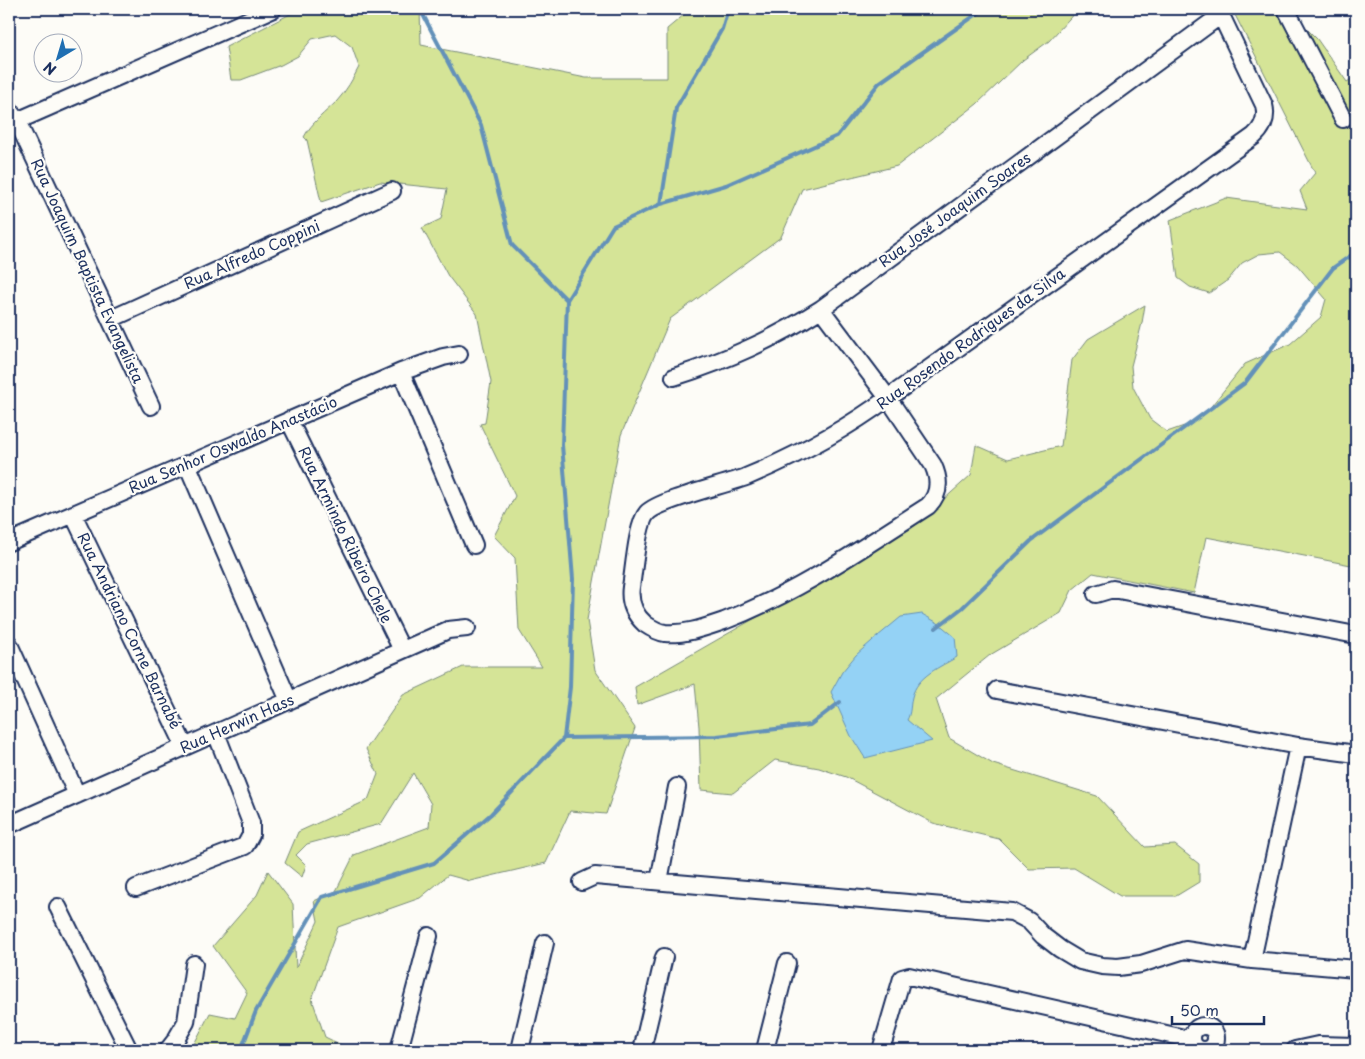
<svg xmlns="http://www.w3.org/2000/svg" width="1365" height="1059" viewBox="0 0 1365 1059" font-family="'Playpen Sans',sans-serif">
  <style>
    .green { fill: #d5e497; stroke: #788a7a }
    .water { fill: #94d2f5; stroke: #6491b9 }
    .lines { fill: none; stroke-linecap: round; stroke-linejoin: round }
    .stream { stroke: #6491b9; stroke-width: 4 }
    .minor-casing { stroke: #1b2f5e; stroke-width: 20 }
    .minor { stroke: #fdfcf7; stroke-width: 16 }
    .labels { text-anchor: middle; stroke-width: 4.5; stroke-linejoin: round; paint-order: stroke }
    .street-label { font-size: 15px; fill: #1b2f5e; stroke: #fdfcf7 }
  </style>
  <rect width="100%" height="100%" fill="#fdfcf7"/>
  <filter id="ink" filterUnits="userSpaceOnUse"><feTurbulence type="fractalNoise" baseFrequency=".02" numOctaves="2"/><feDisplacementMap in="SourceGraphic" scale="10" xChannelSelector="R" yChannelSelector="G"/><feConvolveMatrix kernelMatrix="1 2 1 2 8 2 1 2 1" color-interpolation-filters="sRGB"/></filter>
  <g filter="url(#ink)">
    <path class="green" d="M 300,9 L 420,9 L 421,45 L 586,78 L 667,78 L 667,29 L 691,9 L 1078,9 L 1049,41 L 1023,60 L 977,104 L 897,166 L 802,189 L 781,237 L 670,319 L 621,435 L 587,620 L 595,670 L 635,728 L 606,814 L 570,811 L 546,863 L 470,881 L 448,875 L 420,898 L 338,927 L 312,999 L 325,1037 L 352,1050 L 191,1050 L 210,1013 L 235,1018 L 247,993 L 213,946 L 257,895 L 268,871 L 293,904 L 296,968 L 318,921 L 314,901 L 336,891 L 354,855 L 429,827 L 431,804 L 413,773 L 381,824 L 307,844 L 296,855 L 306,865 L 302,877 L 285,863 L 298,832 L 368,800 L 378,774 L 366,749 L 403,695 L 463,667 L 542,667 L 519,630 L 515,558 L 494,536 L 515,496 L 480,424 L 485,423 L 491,382 L 477,314 L 448,276 L 422,228 L 441,219 L 447,189 L 380,182 L 321,202 L 307,140 L 304,137 C 312,122 325,113 337,101 C 346,91 353,79 359,67 L 352,47 L 335,34 L 312,39 L 298,56 L 281,65 L 241,80 L 231,80 L 226,47 Z
      M 1232,9 L 1287,9 L 1317,39 L 1347,82 L 1356,76 L 1356,566 L 1206,537 L 1194,593 L 1093,573 L 1072,590 L 1061,613 L 990,655 L 936,699 L 949,738 L 993,764 L 1097,796 L 1145,847 L 1175,845 L 1199,864 L 1199,882 L 1176,896 L 1120,896 L 1074,868 L 1029,869 L 999,839 L 933,823 L 846,777 L 819,768 L 775,760 L 733,793 L 701,790 L 699,727 L 695,684 L 637,705 L 635,687 L 912,528 L 971,475 L 976,445 L 1008,459 L 1061,446 L 1072,360 L 1088,339 L 1145,305 L 1142,323 L 1131,366 L 1133,387 L 1150,419 L 1167,432 L 1187,425 L 1204,415 L 1245,364 L 1290,344 L 1321,317 L 1326,299 L 1297,265 L 1280,252 L 1259,254 L 1242,263 L 1228,280 L 1209,293 L 1190,287 L 1178,278 L 1170,220 L 1226,198 L 1307,209 L 1300,191 L 1315,173 Z"/>
    <path class="water" d="M 922,614 L 938,623 L 955,637 L 957,657 C 940,667 917,676 912,697 C 910,705 911,713 907,720 L 932,741 L 865,758 L 851,736 L 831,692 L 842,672 L 856,655 L 872,641 L 901,617 Z"/>
    <g class="lines">
      <path class="stream" d="M 420,9 L 481,125 L 512,245 L 567,300
        M 661,204 L 676,108 L 722,29 L 728,9
        M 936,628 L 962,608 L 1031,541 L 1245,383 L 1333,268 L 1356,252
        M 564,738 L 570,687 L 573,579 L 562,445 L 567,300 L 613,226 L 661,204 L 726,185 L 837,136 L 879,83 L 984,9
        M 241,1050 L 256,1011 L 322,897 L 434,863 L 491,814 L 564,738 L 717,736 L 810,725 L 840,702"/>
      <g class="minor-casing">
        <path id="minor" d="M 1286,9 L 1343,119
          M 9,110 L 17,121 L 151,406
          M 17,121 L 273,9
          M 821,309 L 888,398 L 933,465 C 940,480 940,494 928,506 C 862,548 798,593 724,621 C 706,627 685,635 665,633 C 658,632 651,628 645,624 C 634,614 629,601 631,587 C 634,570 637,524 647,513 C 659,500 725,485 746,477 C 796,456 845,430 888,398 L 1254,136 C 1264,127 1267,117 1264,105 L 1218,9
          M 111,319 L 392,191
          M 401,372 L 474,545
          M 674,377 C 730,359 772,340 821,309 L 1221,15
          M 289,420 L 402,650
          M 187,464 L 289,701
          M 73,514 L 185,747
          M 9,542 L 401,372 L 443,357 L 459,354
          M 1096,594 L 1113,589 L 1356,635
          M 9,644 L 77,795
          M 997,690 L 1298,746 L 1356,754
          M 1298,746 L 1252,960 L 1356,969
          M 9,825 L 448,630 L 467,628
          M 659,881 L 677,787
          M 582,882 L 595,876 L 1012,912 L 1029,921 L 1043,936 L 1060,949 L 1080,961 L 1102,966 L 1118,967 L 1141,964 L 1185,950 L 1252,960
          M 136,888 L 245,846 L 251,835 L 251,823 L 216,733
          M 58,907 L 129,1050
          M1192 1038a12 12 0 1 1 24 0a12 12 0 1 1-24 0Z
          M 168,1050 L 175,1041 L 186,1022 L 194,964
          M 399,1050 L 429,936
          M 520,1050 L 545,943
          M 642,1050 L 664,957
          M 765,1050 L 787,963
          M 881,1050 L 902,978 L 909,976 L 1184,1038 L 1192,1037
          M 1295,1050 L 1318,1045 L 1356,1046"/>
      </g>
      <use href="#minor" class="minor"/>
    </g>
  </g>
  <g class="labels">
    <g class="street-label">
      <text transform="translate(955 210) rotate(-36)" y="5">Rua José Joaquim Soares</text>
      <text transform="translate(252 255) rotate(-24)" y="5">Rua Alfredo Coppini</text>
      <text transform="translate(87 271) rotate(65)" y="5">Rua Joaquim Baptista Evangelista</text>
      <text transform="translate(971 339) rotate(-36)" y="5">Rua Rosendo Rodrigues da Silva</text>
      <text transform="translate(233 445) rotate(-23)" y="5">Rua Senhor Oswaldo Anastácio</text>
      <text transform="translate(345 535) rotate(64)" y="5">Rua Armindo Ribeiro Chele</text>
      <text transform="translate(129 631) rotate(64)" y="5">Rua Andriano Corne Barnabé</text>
      <text transform="translate(237 724) rotate(-24)" y="5">Rua Herwin Hass</text>
    </g>
  </g>
  <rect width="1365" height="1059" fill="none" stroke="#fdfcf7" stroke-width="30"/>
  <rect x="15" y="15" width="1335" height="1029" fill="none" stroke="#1b2f5e" stroke-width="2" filter="url(#ink)"/>
  <g transform="translate(58 58) rotate(218)"><circle r="24" fill="#fdfcf7" stroke="#a3aaba"/>
  <path d="M0-4L9 19L0 12L-9 19Z" fill="#1f6fb2"/>
  <text y="-8" font-size="14" font-weight="bold" text-anchor="middle" fill="#1b2f5e">N</text>
  </g>
  <path d="M1172 1016v8h92v-8" fill="none" stroke="#1b2f5e" stroke-width="2.5"/>
  <text x="1180" y="1016" font-size="15" fill="#1b2f5e" stroke="#fdfcf7" stroke-width="4" paint-order="stroke">50 m</text>
</svg>
